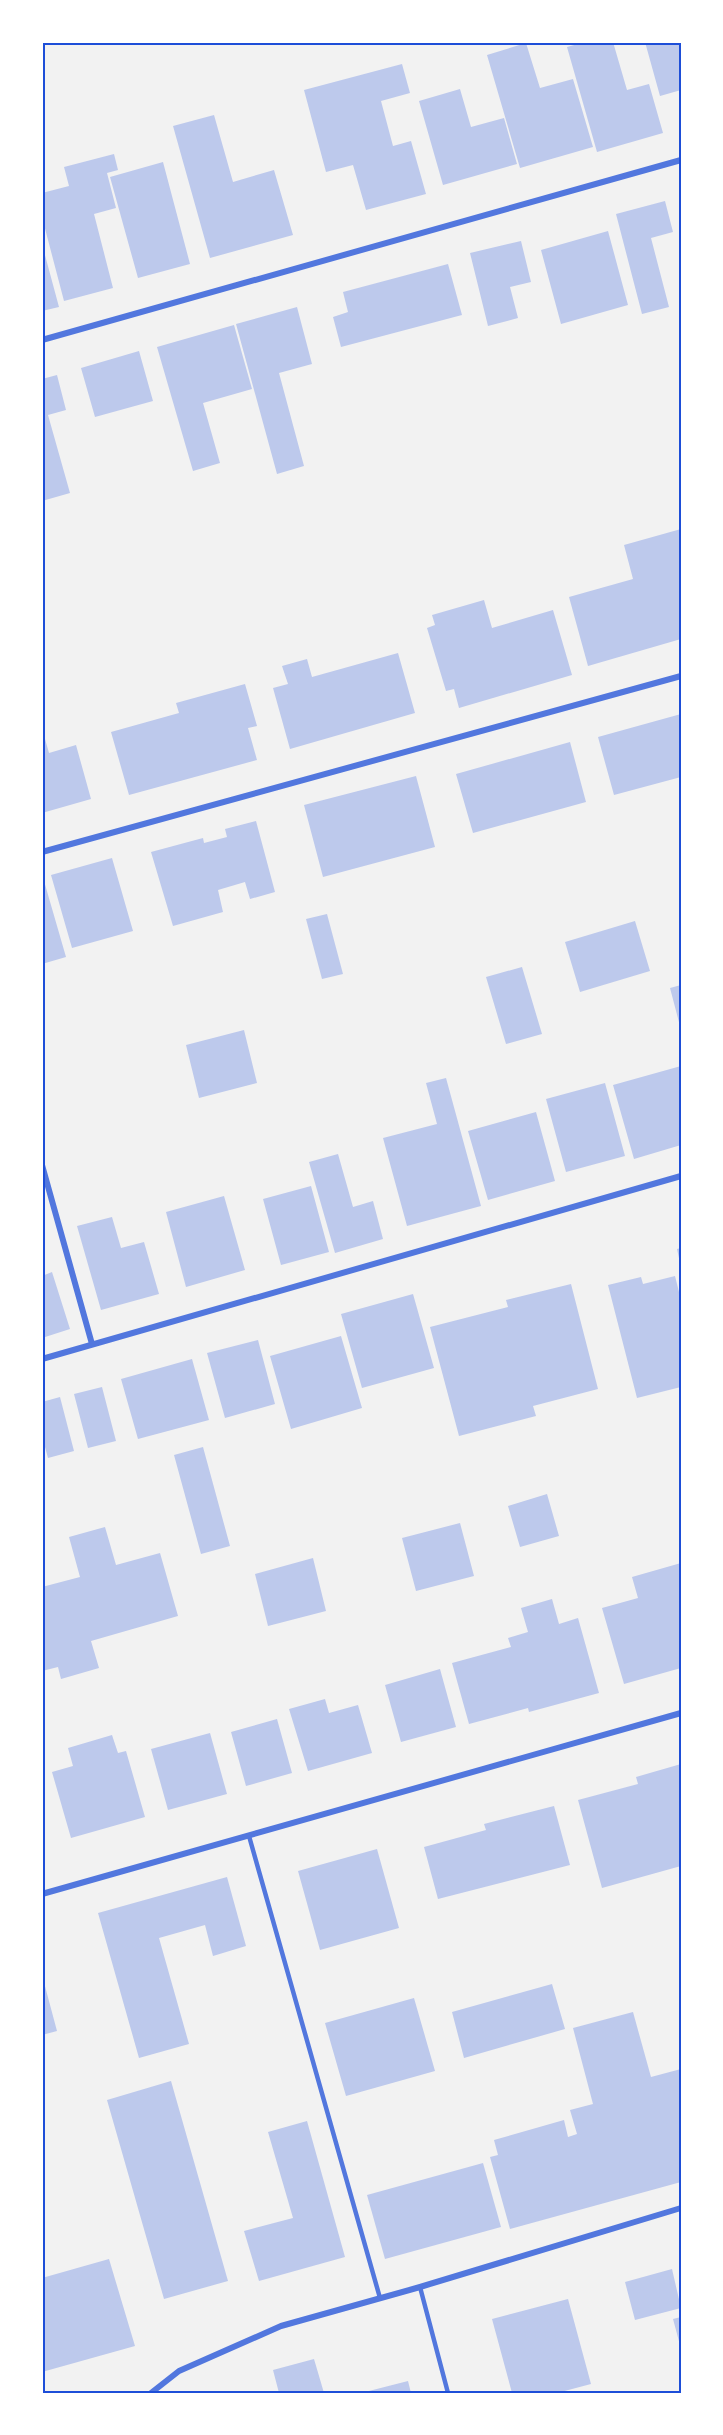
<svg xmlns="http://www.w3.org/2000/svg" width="723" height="2435" viewBox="0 0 723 2435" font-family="'Fira Sans Condensed',sans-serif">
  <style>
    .building { fill: #bdc9ec }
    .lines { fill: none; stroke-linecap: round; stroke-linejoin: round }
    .service { stroke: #5277de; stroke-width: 4.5 }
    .minor { stroke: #5277de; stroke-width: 6 }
    .neatline { fill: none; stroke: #1d4ed8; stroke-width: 2 }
  </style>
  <rect width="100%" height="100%" fill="#f2f2f2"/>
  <path class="building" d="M 585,42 L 613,42 L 627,90 L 649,84 L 663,133 L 597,152 L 567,47 Z
    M 645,42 L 681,42 L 681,90 L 660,96 Z
    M 526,43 L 540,88 L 573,79 L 593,147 L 520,168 L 487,55 Z
    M 402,64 L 410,93 L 381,101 L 393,146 L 411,141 L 426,194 L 366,210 L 353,165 L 326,172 L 304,90 Z
    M 460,89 L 471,127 L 504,118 L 517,164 L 443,185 L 419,101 Z
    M 214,115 L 233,182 L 274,170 L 293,235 L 210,258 L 173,126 Z
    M 114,154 L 118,170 L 107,173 L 116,208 L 94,214 L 113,288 L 64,301 L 42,217 L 42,193 L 69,186 L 64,167 Z
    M 163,162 L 190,264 L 138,278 L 110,177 Z
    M 665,201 L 673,232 L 651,238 L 669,307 L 642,314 L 616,214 Z
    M 608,231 L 628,305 L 561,324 L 541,250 Z
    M 521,241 L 531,282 L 510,287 L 518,318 L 488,326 L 470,253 Z
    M 42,244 L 59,307 L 42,311 Z
    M 448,264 L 462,315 L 341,347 L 333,317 L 348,312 L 343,292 Z
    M 297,307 L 312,364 L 279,373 L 304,466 L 277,474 L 236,324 Z
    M 234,325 L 252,389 L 203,403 L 220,463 L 193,471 L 157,347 Z
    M 139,351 L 153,401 L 95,417 L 81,368 Z
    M 57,375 L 66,410 L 48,415 L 70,493 L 42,501 L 42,379 Z
    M 681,529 L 681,639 L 588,666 L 569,597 L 633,579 L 624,545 Z
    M 484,600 L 492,628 L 553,610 L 572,675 L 459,708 L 454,689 L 446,691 L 427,628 L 435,625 L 432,615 Z
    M 398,653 L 415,713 L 290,749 L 273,688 L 288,684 L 282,666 L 307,659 L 312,677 Z
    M 245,684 L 257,726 L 248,728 L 257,760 L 129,795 L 111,732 L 179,713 L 176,703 Z
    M 681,714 L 681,777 L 614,795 L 598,737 Z
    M 43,732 L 49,753 L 76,745 L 91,799 L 42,813 Z
    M 570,742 L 586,802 L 473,833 L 456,774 Z
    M 416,776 L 435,847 L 323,877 L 304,805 Z
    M 256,821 L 275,892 L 250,899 L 245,882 L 218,890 L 223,912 L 173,926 L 151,852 L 203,838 L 204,843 L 227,837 L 225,829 Z
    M 112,858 L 133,931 L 72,948 L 51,875 Z
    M 42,874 L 66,957 L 42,964 Z
    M 327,914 L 343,974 L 322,979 L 306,919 Z
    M 635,921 L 650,971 L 580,992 L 565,942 Z
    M 522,967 L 542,1034 L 506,1044 L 486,977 Z
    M 681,985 L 681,1026 L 680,1026 L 670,988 Z
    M 244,1030 L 257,1083 L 199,1098 L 186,1045 Z
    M 681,1066 L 681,1145 L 634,1159 L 613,1085 Z
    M 446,1078 L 481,1206 L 407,1226 L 383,1138 L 437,1124 L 426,1083 Z
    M 605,1083 L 625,1156 L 566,1172 L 546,1099 Z
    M 536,1112 L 555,1181 L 488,1200 L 468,1131 Z
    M 338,1154 L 353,1207 L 373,1201 L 383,1239 L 335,1253 L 309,1162 Z
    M 311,1186 L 329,1252 L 281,1265 L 263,1199 Z
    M 224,1196 L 245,1270 L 186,1287 L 166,1212 Z
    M 112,1217 L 121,1248 L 144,1242 L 159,1294 L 101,1310 L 77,1226 Z
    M 681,1248 L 681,1263 L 680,1263 L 677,1249 Z
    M 52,1272 L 70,1329 L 42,1338 L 42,1276 Z
    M 675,1276 L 681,1300 L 681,1387 L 637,1398 L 608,1285 L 641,1277 L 643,1284 Z
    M 571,1284 L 598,1389 L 533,1406 L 536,1416 L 459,1436 L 430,1327 L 508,1307 L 506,1300 Z
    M 413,1294 L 434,1368 L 362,1388 L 341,1314 Z
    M 341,1336 L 362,1408 L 291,1429 L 270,1356 Z
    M 258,1340 L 275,1404 L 225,1418 L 207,1353 Z
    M 192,1359 L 209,1420 L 138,1439 L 121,1379 Z
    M 102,1387 L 116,1441 L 88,1448 L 74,1394 Z
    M 60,1397 L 74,1451 L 48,1458 L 42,1436 L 42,1402 Z
    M 203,1447 L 230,1546 L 201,1554 L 174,1455 Z
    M 547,1494 L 559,1536 L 520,1547 L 508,1506 Z
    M 460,1523 L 474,1576 L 416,1591 L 402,1538 Z
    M 105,1527 L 116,1565 L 160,1553 L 178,1616 L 91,1641 L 99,1668 L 61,1679 L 58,1667 L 42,1671 L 42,1587 L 80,1577 L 69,1537 Z
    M 313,1558 L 326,1611 L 268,1626 L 255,1574 Z
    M 681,1563 L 681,1668 L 624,1684 L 602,1608 L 638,1598 L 632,1577 Z
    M 552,1599 L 559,1624 L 578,1618 L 599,1693 L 529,1712 L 528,1708 L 469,1724 L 452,1663 L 511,1647 L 508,1638 L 528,1632 L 521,1608 Z
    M 440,1669 L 456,1727 L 401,1742 L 385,1685 Z
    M 325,1699 L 329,1713 L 358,1705 L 372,1753 L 308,1771 L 289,1709 Z
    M 277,1719 L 292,1773 L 246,1786 L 231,1732 Z
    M 210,1733 L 227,1794 L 168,1810 L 151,1749 Z
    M 112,1735 L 118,1753 L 126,1751 L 145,1817 L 71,1838 L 52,1772 L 73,1766 L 68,1748 Z
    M 681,1764 L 681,1866 L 602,1888 L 578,1800 L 638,1784 L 636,1777 Z
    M 554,1806 L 570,1865 L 438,1899 L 424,1847 L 486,1830 L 484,1824 Z
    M 377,1849 L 399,1928 L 320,1950 L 298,1871 Z
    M 227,1877 L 246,1946 L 213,1956 L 205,1925 L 159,1938 L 189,2044 L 139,2058 L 98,1913 Z
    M 42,1975 L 57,2031 L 42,2035 Z
    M 552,1984 L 565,2029 L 464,2058 L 452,2012 Z
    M 414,1998 L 435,2071 L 346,2096 L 325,2023 Z
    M 633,2012 L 651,2077 L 681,2069 L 681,2182 L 510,2229 L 490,2157 L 498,2155 L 494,2140 L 564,2120 L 568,2137 L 577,2134 L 570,2110 L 593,2104 L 573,2028 Z
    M 171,2081 L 228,2281 L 164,2299 L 107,2100 Z
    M 307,2121 L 345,2257 L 259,2281 L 244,2231 L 293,2218 L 268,2132 Z
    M 483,2163 L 501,2227 L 385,2259 L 367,2195 Z
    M 109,2259 L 135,2346 L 42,2372 L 42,2278 Z
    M 672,2269 L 681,2308 L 635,2320 L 625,2282 Z
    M 568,2299 L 591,2384 L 557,2393 L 512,2393 L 492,2319 Z
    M 681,2317 L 681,2345 L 680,2345 L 673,2319 Z
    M 314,2359 L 324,2393 L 279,2393 L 273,2370 Z
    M 408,2381 L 411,2393 L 365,2393 L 365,2392 Z"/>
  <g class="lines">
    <path class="service" d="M 249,1836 L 380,2298
      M 420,2287 L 448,2393"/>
    <path class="minor" d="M 42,340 L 681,160
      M 42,852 L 681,676
      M 42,1165 L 92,1344
      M 42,1359 L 681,1176
      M 42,1894 L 681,1713
      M 151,2393 L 179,2371 L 281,2326 L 420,2287 L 681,2208"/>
  </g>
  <rect width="723" height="2435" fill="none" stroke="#ffffff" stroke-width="87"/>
  <rect x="44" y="44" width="636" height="2348" class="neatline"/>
</svg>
